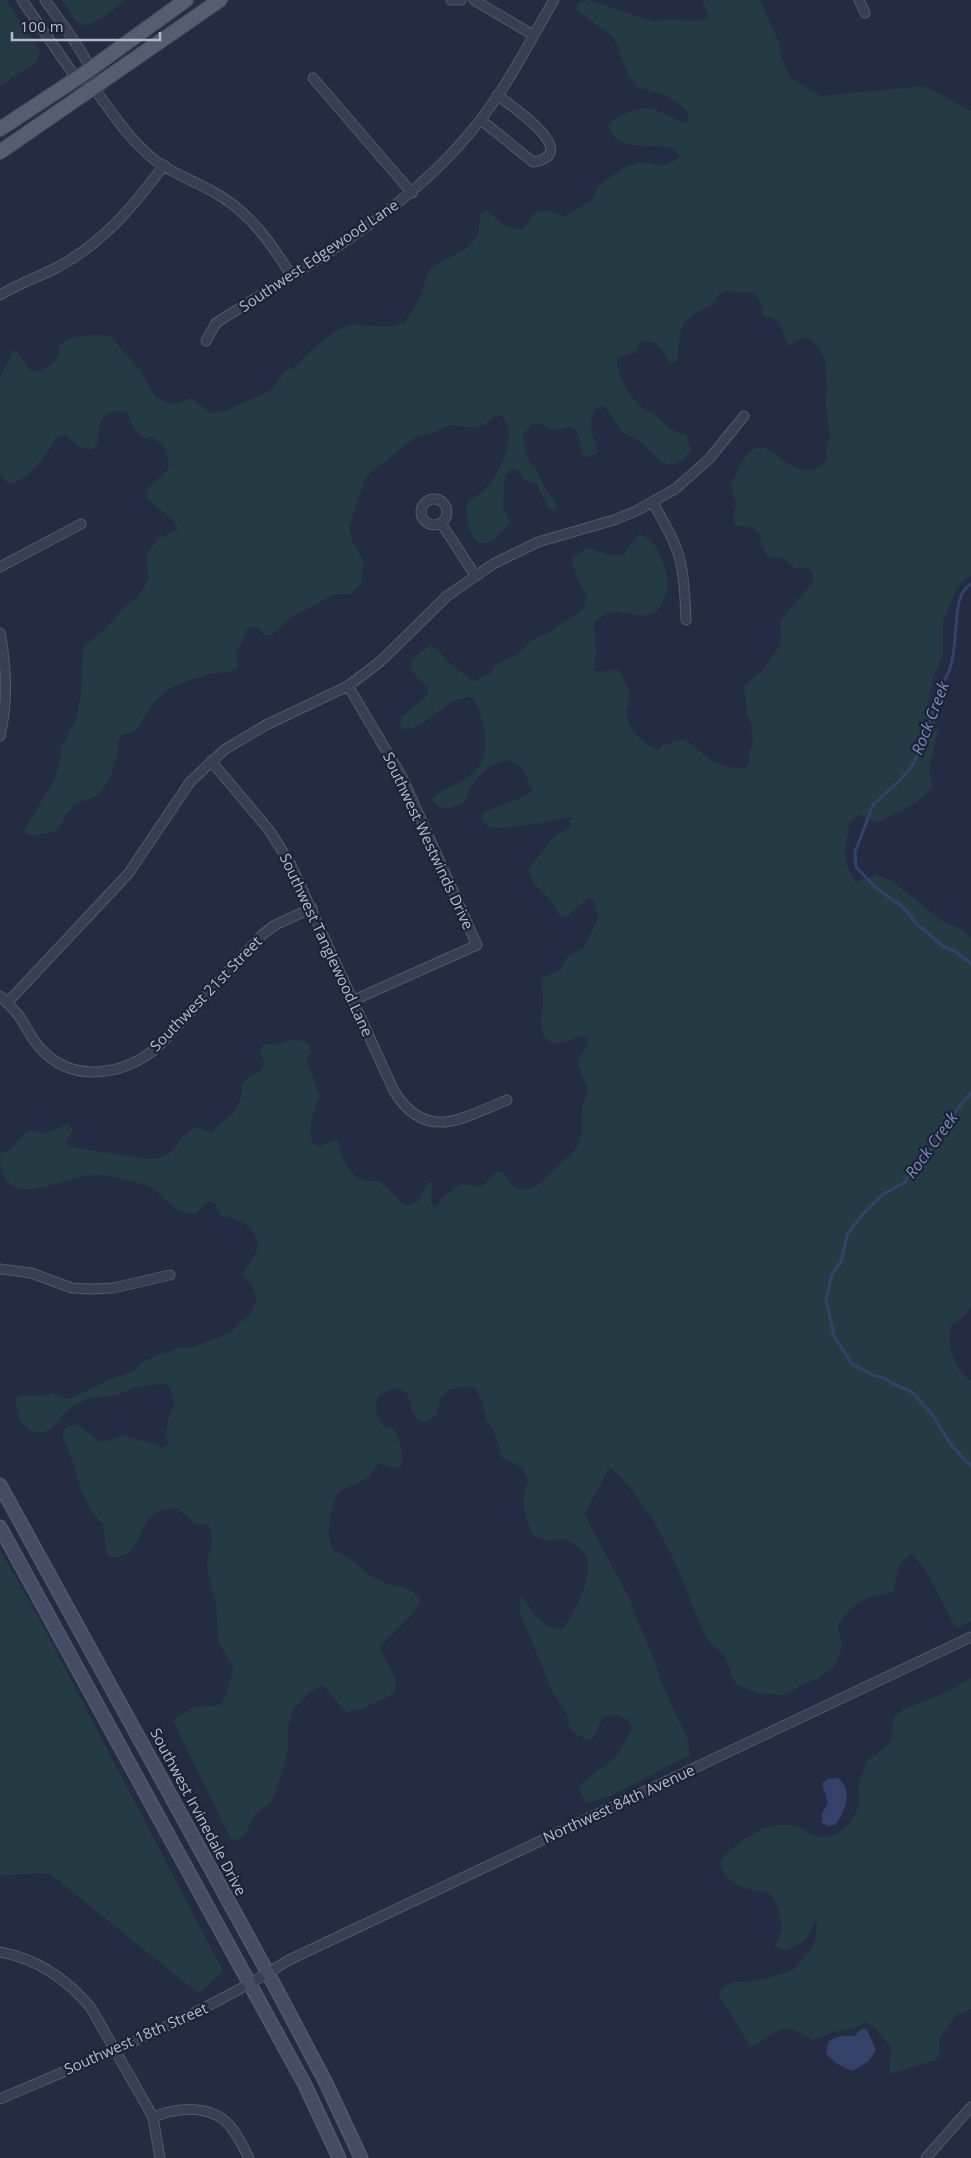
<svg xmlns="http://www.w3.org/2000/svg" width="971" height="2158" viewBox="0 0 971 2158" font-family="'Open Sans',sans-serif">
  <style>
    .green { fill: #253b44 }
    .water { fill: #344169 }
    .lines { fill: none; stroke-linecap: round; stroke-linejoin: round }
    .stream { stroke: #344169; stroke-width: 3 }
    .minor-casing { stroke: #53596d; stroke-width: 11 }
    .secondary-casing { stroke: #53596d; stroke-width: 15 }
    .primary-casing { stroke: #42475c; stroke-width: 16 }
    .minor { stroke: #383f52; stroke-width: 9 }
    .secondary { stroke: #454c66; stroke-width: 12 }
    .primary { stroke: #565d72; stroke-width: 14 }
    .labels { text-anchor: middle; stroke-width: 4.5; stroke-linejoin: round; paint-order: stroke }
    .street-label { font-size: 15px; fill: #b5bacc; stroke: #1c2338 }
    .water-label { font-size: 16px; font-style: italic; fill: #798ab7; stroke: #1c2338 }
  </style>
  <rect width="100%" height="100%" fill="#232c43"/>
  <path class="green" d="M 0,0 L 6,0 L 40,52 L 36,62 L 0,86 Z
    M 62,0 L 126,0 C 116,7 89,32 78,23 C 72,17 67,7 62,0 Z
    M 589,0 L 655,22 C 673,14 691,27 709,18 L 702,0 L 760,0 L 778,41 L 782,59 L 790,78 L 821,96 L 925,86 L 971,111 L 971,575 L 964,580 L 957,588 L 943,621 L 943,654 L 934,676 L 928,700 L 938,729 L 929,770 L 933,787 L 917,802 L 877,823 L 861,815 L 851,820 C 845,844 840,861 856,882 L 876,875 L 892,881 L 941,920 L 964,930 L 971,938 L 971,1307 L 962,1318 L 951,1325 C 946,1346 954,1369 971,1381 L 971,1622 L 957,1628 C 940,1604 933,1573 911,1554 L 899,1564 L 893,1592 C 867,1596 852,1603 838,1625 L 842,1648 L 834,1667 L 815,1680 L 802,1684 L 786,1695 L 761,1694 L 739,1686 L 734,1681 L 725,1656 L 712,1645 L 704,1634 L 676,1564 L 653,1519 L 628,1485 L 618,1474 L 609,1468 L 584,1514 L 631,1602 L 636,1618 L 656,1663 L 660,1680 L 688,1740 L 690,1755 L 610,1796 L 586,1803 L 579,1789 C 587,1775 601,1770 612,1760 C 621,1752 626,1739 632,1729 L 629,1720 L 615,1715 L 603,1717 L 594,1736 L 590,1740 L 577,1735 L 570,1728 L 566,1713 L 553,1693 L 519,1610 L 521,1594 C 530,1608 542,1631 562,1629 C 573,1618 591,1578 588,1562 C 587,1553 575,1543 567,1540 C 561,1537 555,1540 548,1540 C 543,1540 538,1537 534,1536 C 524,1518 520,1500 528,1481 L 523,1468 L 502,1458 L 494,1431 L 486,1421 L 483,1402 L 475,1388 L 464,1386 L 449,1390 L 441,1397 L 436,1415 L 426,1423 L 420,1422 L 412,1413 L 411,1404 L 406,1392 L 395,1388 L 379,1395 L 376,1404 L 377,1418 L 385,1427 L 394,1429 C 401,1441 402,1452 402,1466 L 392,1468 L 379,1463 L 369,1477 L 338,1492 C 330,1513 325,1530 333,1551 C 352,1556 361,1572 379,1580 C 397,1589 404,1582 421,1599 L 415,1611 L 379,1647 L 396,1680 L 395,1693 L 362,1709 L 346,1713 L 323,1685 L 309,1693 L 294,1708 L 288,1725 L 288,1747 L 283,1770 L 271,1803 L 254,1815 L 246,1833 L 239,1840 L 230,1838 L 173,1720 L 193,1707 L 221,1705 C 229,1692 231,1679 233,1665 C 227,1656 220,1648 218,1637 C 216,1624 218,1611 215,1598 C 213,1588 208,1579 207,1568 C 206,1552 219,1538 207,1524 L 196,1524 L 177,1508 C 132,1510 149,1546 122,1556 C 118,1558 112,1557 107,1556 L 103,1525 L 92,1512 L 80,1488 L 75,1467 L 63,1438 L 63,1431 L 68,1426 L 76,1424 L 100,1442 L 108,1441 L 122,1435 C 136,1441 149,1439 161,1448 L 169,1444 L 166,1434 L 168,1419 L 175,1403 L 168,1384 C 158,1384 144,1385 134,1388 C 128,1390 122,1394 116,1395 C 97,1399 90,1395 72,1407 C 61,1414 56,1427 44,1433 C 23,1434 15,1416 16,1398 C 27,1391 41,1400 52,1393 L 63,1399 L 74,1397 L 111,1379 L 134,1371 L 140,1364 L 159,1354 L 163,1354 L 178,1348 L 189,1348 L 225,1335 L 231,1332 L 242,1320 L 249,1316 L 257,1299 L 253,1287 L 243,1274 C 247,1266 255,1258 257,1250 C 261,1228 239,1218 221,1216 L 216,1204 L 210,1201 L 195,1213 C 174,1217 165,1194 148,1186 C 139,1182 105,1174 96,1175 C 62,1175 0,1218 0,1154 L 11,1149 L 25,1133 L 31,1131 L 44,1134 L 67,1124 L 74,1130 L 65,1141 L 69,1147 L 149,1159 C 181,1158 172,1139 196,1127 L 212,1132 C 230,1113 242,1114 242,1083 L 251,1076 L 262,1070 L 264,1064 L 260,1050 L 263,1045 L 275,1045 L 290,1040 L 303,1041 L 308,1045 L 312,1053 L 308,1056 L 307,1061 L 320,1097 C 313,1110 307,1130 313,1144 L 320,1146 L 337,1139 C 340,1144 339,1149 341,1154 C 347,1170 360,1187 378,1180 L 403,1204 L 407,1205 L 419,1201 L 428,1181 L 433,1184 L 431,1200 L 433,1207 L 437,1207 L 442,1198 L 460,1184 L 480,1186 L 484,1185 L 497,1171 L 502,1172 C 523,1205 538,1186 558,1165 C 566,1158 575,1153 579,1143 C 584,1132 581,1123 582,1112 C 582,1105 586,1097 588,1090 L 577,1061 L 588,1045 L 588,1039 L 582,1036 C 574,1038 559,1046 551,1042 C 535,1035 544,1011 543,998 C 543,991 541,986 542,978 L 561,970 L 567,957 L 583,948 L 599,917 L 593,899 L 589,897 L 567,917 L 560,916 L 551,901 L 533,882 L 528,869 L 554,837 L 570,827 L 571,818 C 561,817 556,820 547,822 C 537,824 496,830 488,826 C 484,824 483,821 481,817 L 484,812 L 525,796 L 533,791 C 529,783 524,769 517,764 C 503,753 480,772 473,783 C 469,790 468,798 462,804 L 446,809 L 434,804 L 432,799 C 439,791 448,788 458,783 C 484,769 490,753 483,725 C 480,715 478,702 470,697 C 443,698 425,731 403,729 L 400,725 L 402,717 L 428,695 L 428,687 C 421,682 404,667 414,658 C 419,653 425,650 430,645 L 437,649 L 450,664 L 473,681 L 490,674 L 495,665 L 517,654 L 532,640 L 551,632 L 554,628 L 582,611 L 585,605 L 586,597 L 575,573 L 572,557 L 589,548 L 611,556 L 624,554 L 639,534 C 649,537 656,545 660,555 C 668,574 672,588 660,606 C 658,611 653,614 648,615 C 625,618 616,601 594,623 L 596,651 L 594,671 C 603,673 610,668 619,670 C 622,676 626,682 628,688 C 631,698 626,707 627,716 C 629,732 646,745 659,751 L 662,745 L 682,740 L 688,742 L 712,761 L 728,767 L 746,768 L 750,762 L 749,752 L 754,741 L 751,736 L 752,727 L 747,714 L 744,686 L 764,669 L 781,644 L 780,621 L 813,582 L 812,572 L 808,568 L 795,568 C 786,561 783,555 770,558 C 754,544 771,525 736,526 L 733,519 L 736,503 L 731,487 C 735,475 743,453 756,448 C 775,441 799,493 827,459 L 826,450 L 830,436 L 825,401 L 827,390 L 825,360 L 818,346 L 806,337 L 802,338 L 789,346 C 779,329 786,321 763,315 C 758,295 759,291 737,292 C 732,292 726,290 722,292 C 716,296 715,303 709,306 C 701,311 693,313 686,321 C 677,331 680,348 677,361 L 669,363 C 663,349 659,341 643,341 L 639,344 L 636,352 L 620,357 L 617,360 C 616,375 631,399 643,408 C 647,411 652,413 656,416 C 665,425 673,433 686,434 L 691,450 L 684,459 L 674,464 L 668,464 L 660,461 L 641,442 L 622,432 L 605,406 L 595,409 L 590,425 L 598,452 L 594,455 L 584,457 L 576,430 L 571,427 L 553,430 L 542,424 L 533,423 L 522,436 L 530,463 L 535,467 L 546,490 L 556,503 L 557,508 L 554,510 L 549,509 L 537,485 L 524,479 L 518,470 L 512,469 L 505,475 L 503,508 L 511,523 C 504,528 498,537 491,541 C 470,552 467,519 466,507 C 469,498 477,497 483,491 C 497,479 506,456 509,438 C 511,430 506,422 502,416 L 495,415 L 485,425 L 473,427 L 449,425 L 434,433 L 417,436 L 369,474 L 364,481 L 349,527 L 353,543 L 363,560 L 361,583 L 351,594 L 335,594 L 290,618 L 273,634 L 265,635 L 257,627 L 250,627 L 245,631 L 243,641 L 236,651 L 238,668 L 227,672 L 206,675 L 173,686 L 155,701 L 136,730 L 122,735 L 118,742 L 118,752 L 111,775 L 100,793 L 94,798 L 73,804 L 72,809 L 66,813 C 60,835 47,835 27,835 L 24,831 L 55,778 L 61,758 L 61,748 L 77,717 L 81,692 L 83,647 L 106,628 L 127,604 L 137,598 L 149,579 L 146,555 L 158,538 L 178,530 L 174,521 L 146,498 L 149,487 L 168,470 L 169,462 L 164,446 L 152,437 L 145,439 C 135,432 130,425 128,413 C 116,407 102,414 99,427 C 98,432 99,439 97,444 C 96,446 92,449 91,450 L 81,447 L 65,435 L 55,438 C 49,452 26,485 8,483 L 0,475 L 0,377 L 11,356 L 12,350 L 16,351 L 31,371 C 44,373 61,361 59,346 C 71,334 94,334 110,336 L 141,371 L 155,397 L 173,405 L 191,398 L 212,414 L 225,411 L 271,390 L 286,370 L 296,366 L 313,349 L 336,331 L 349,325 L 392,327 L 405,322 L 420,298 L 427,275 L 431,268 L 465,249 L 478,237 L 480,215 L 486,210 C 499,220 506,231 523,229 L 535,213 L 547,210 L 565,217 L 592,200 L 598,186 L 623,168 L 640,162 L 663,166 L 680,157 L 673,148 C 650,142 618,155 608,125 C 618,116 638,106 652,109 C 664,112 674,120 686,123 L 689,115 L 682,106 L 662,94 L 637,87 L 627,73 L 618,46 L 612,36 L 576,10 L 578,3 Z
    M 0,1550 L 35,1611 L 223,1971 L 199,1994 L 49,1873 L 0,1875 Z
    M 971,1678 L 971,2009 L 956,2015 L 942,2035 L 939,2040 L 939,2054 L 936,2060 L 889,2074 L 891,2047 L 874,2027 L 866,2022 L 858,2027 L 833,2032 L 813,2040 C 794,2028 784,2024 765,2039 C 760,2042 757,2046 750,2046 L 719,1995 L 723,1987 L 732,1982 L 747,1982 L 768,1978 L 793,1970 L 811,1950 L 816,1939 L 817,1920 C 811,1924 812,1932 807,1937 C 801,1944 793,1947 786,1951 L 775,1947 C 777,1941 781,1935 781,1929 C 782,1919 778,1898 768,1893 C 764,1891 757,1891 753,1890 C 736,1887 723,1879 720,1862 C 725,1852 736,1846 745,1839 C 759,1829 777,1822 795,1826 C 802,1827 808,1834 815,1836 C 834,1842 853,1825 858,1807 C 861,1799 857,1789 860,1781 C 862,1773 866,1768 867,1760 C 893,1743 891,1746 894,1716 L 903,1710 L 942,1694 Z"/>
  <path class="water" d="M 838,1778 C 854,1791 845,1812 835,1825 L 828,1826 L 822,1823 L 822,1813 L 828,1803 L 822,1783 L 827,1779 Z
    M 863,2028 L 867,2030 L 876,2050 L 869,2061 L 853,2071 C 844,2069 830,2060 826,2053 L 828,2042 C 836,2036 844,2035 854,2036 Z"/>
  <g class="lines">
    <path class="stream" d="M 971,584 C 946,597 965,659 941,684 L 922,747 L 912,766 L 902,778 L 873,805 L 855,852 L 856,867 L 875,887 L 903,907 L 917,924 L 944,947 L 955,951 L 971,964
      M 971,1093 L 940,1130 L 936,1144 L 911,1172 L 905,1182 L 883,1194 L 863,1214 L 847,1235 L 841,1262 L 832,1274 L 826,1300 L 834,1336 L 852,1364 L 875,1376 L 884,1378 L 893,1384 L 912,1392 L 934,1417 L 951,1445 L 971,1466"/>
    <g class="minor-casing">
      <path id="minor" d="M 22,0 L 72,72 L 83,79
        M 45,0 C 60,21 77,42 89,66 C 92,73 90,81 94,88 C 113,114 130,141 156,161 C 175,175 197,182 217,194 C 250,213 271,243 291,275
        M 451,0 L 461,0
        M 474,0 L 533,35
        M 859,0 L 865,13
        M 313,78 L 412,193
        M 481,120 L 533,162 C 584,154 510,105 497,95
        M 0,295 C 18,284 38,277 56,268 C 103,243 133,207 164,165
        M 206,341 L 216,323 C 310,263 412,210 481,119 C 509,83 531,39 554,0
        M421 512a13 13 0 1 1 26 0a13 13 0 1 1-26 0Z
        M 653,503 C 663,521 675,540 680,560 C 685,580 685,600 686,620
        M 441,523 L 475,575
        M 0,567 L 81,524
        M 0,633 C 7,668 8,702 0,736
        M 348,686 L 402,777 L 477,945 L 354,1000
        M 211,761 L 269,830 L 290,863 L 394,1091 C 426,1143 462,1118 507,1100
        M 0,996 C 6,1002 14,1009 19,1016 C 26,1026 31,1038 40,1048 C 73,1085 125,1075 159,1046 L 263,934 L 275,925 L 312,908
        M 7,1003 L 128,874 L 190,782 L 224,750 L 266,725 L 348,686 L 381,661 L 447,596 L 493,564 L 538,542 L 614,520 L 636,511 L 675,489 L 709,459 L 744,416
        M 0,1269 L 31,1273 L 72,1288 L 90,1289 L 113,1288 L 170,1275
        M 0,1952 C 37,1959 67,1979 91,2008 L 153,2117 L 160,2158
        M 0,2099 C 98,2057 199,2017 289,1960 L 971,1637
        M 153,2117 C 178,2107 212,2104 231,2127 C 238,2136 244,2148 249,2158
        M 926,2158 L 971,2107"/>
    </g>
    <g class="secondary-casing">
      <path id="secondary" d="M 0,1485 L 268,1973 L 326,2083 L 361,2158
        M 0,1527 L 305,2085 L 339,2158"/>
    </g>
    <g class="primary-casing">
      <path id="primary" d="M 0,129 L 85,73 L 186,0
        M 0,152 L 220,0"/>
    </g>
    <use href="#minor" class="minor"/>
    <use href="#secondary" class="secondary"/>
    <use href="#primary" class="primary"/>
  </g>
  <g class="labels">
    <g class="street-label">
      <text transform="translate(319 256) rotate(-34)" y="5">Southwest Edgewood Lane</text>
      <text transform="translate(428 841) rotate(65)" y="5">Southwest Westwinds Drive</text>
      <text transform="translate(326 945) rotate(65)" y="5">Southwest Tanglewood Lane</text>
      <text transform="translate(206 994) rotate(-46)" y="5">Southwest 21st Street</text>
      <text transform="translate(619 1804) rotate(-25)" y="5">Northwest 84th Avenue</text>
      <text transform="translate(198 1812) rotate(62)" y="5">Southwest Irvinedale Drive</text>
      <text transform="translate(136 2039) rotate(-24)" y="5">Southwest 18th Street</text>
    </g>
    <g class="water-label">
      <text transform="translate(930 718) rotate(-69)" y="6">Rock Creek</text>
      <text transform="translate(931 1145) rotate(-54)" y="6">Rock Creek</text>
    </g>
  </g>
  <path d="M12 32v8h148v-8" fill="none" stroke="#b5bacc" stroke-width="2.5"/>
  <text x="20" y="32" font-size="15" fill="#b5bacc" stroke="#1c2338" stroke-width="4" paint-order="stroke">100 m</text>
</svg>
